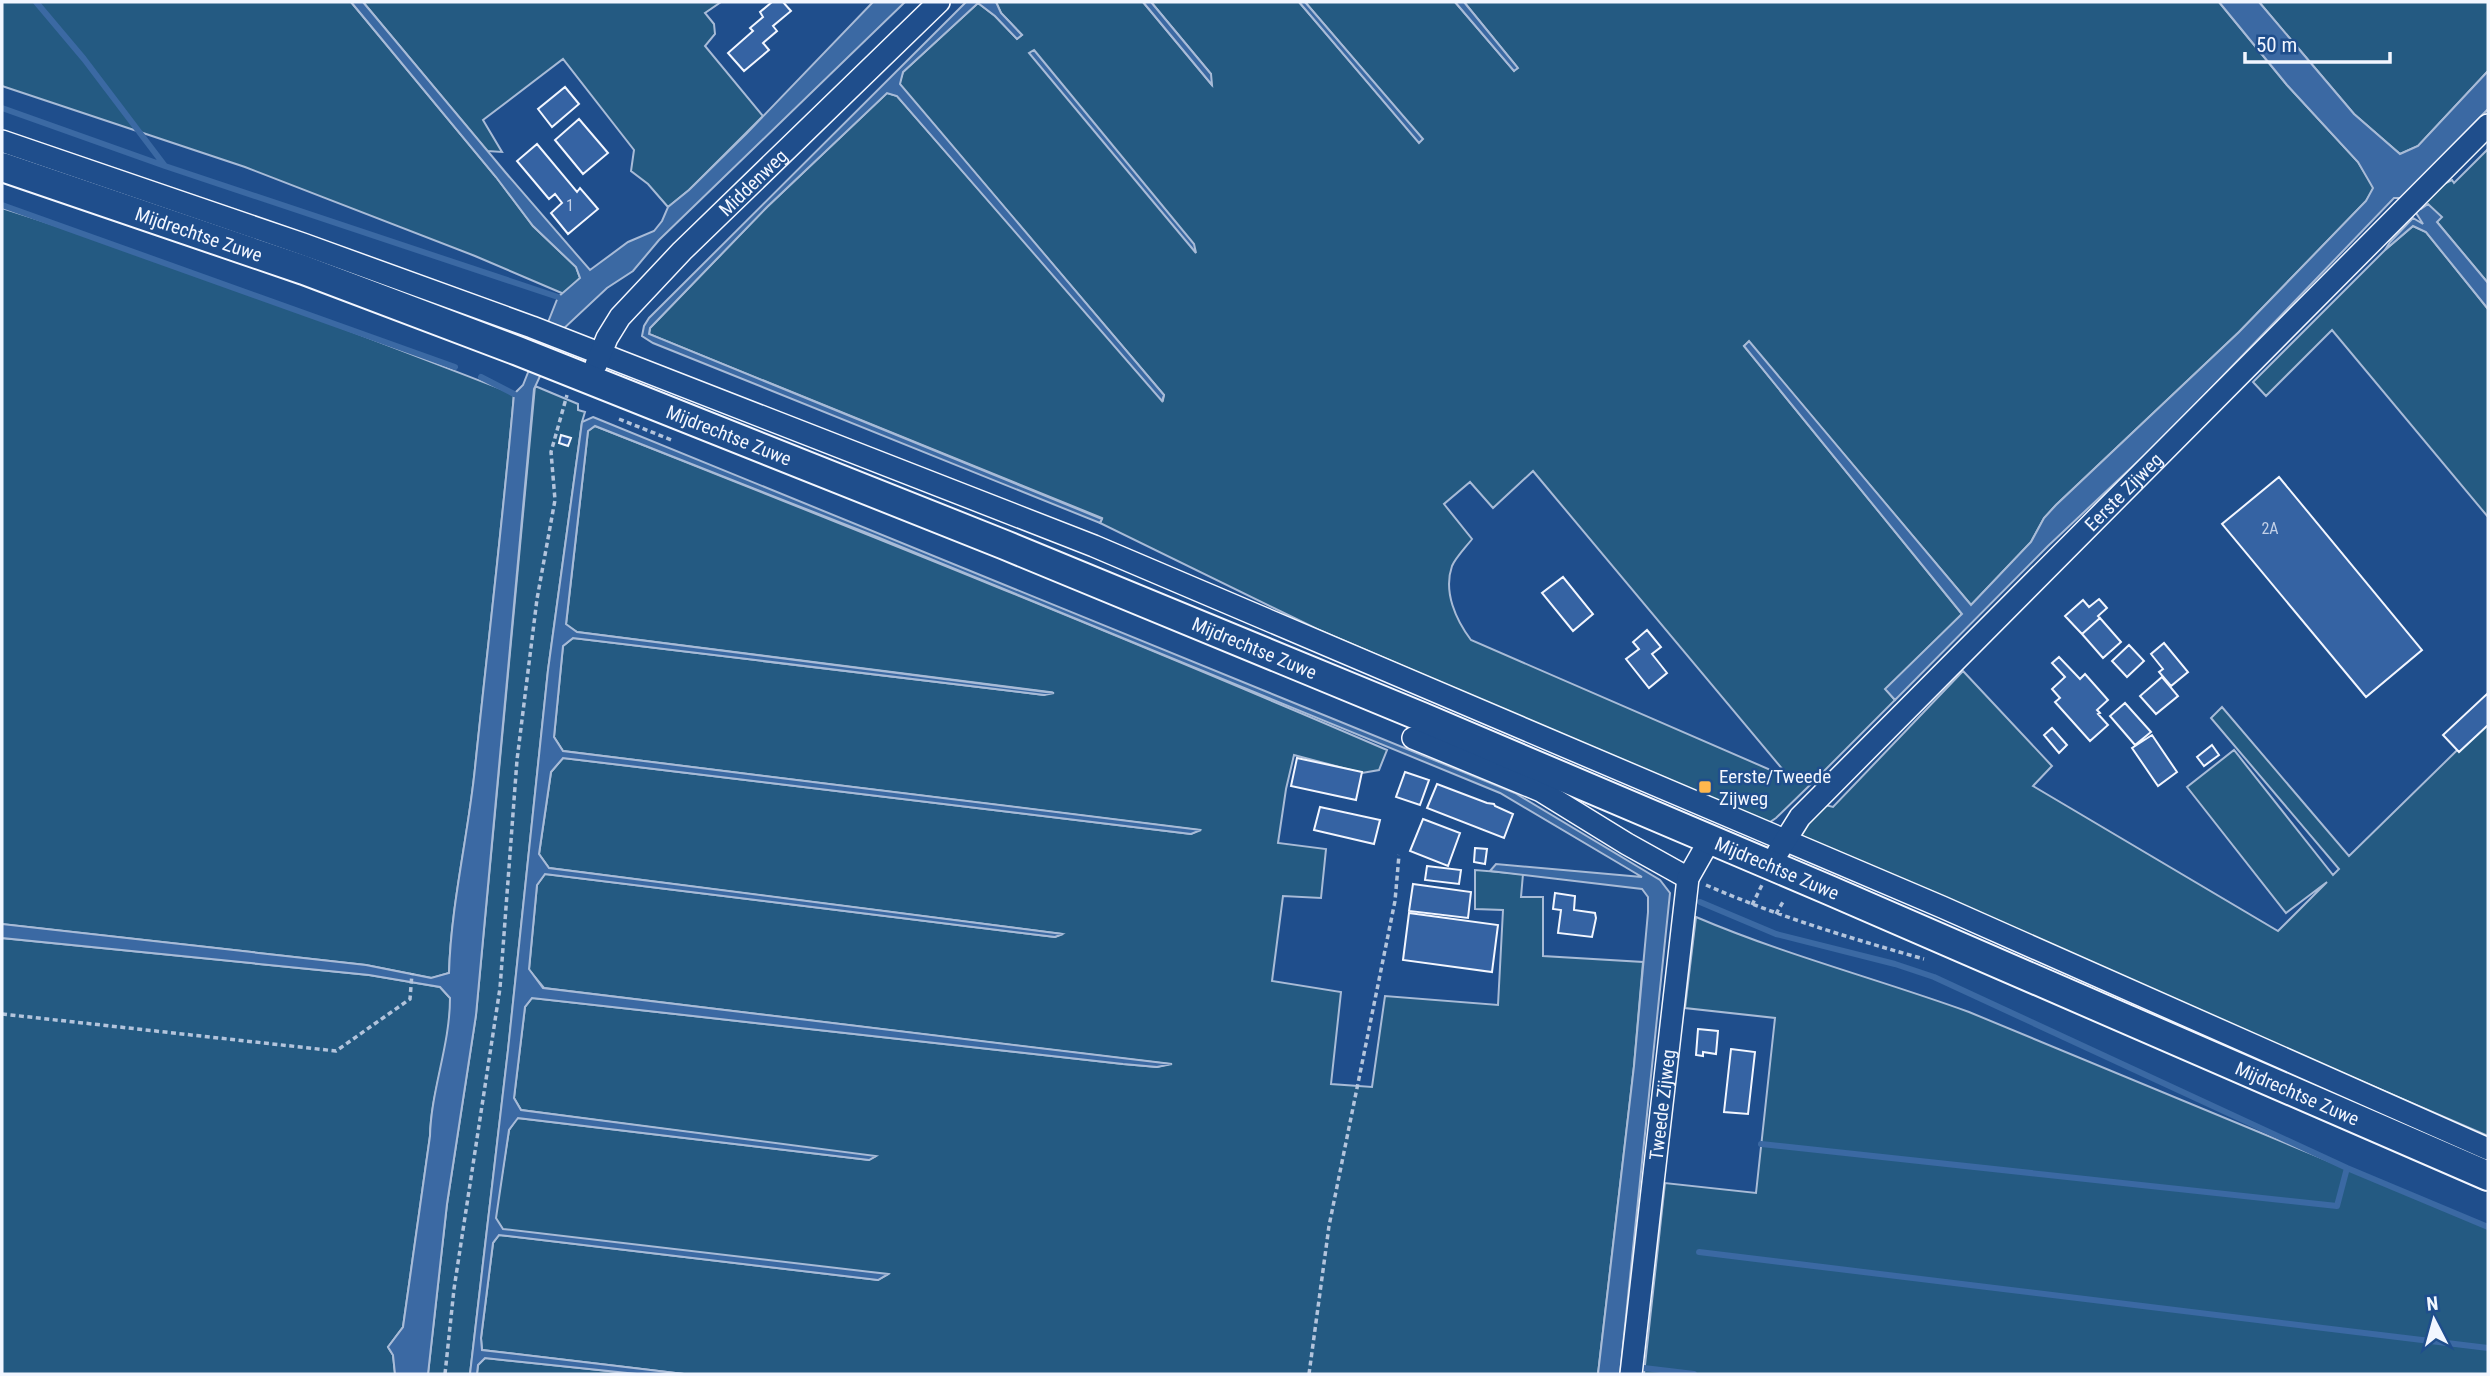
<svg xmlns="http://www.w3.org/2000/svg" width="2490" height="1376" viewBox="0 0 2490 1376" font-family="'Roboto Condensed',sans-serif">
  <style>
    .green { fill: #245a82; stroke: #a8bbd7; stroke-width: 2; fill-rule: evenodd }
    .water { fill: #3b69a3; stroke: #a8bbd7; stroke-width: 2 }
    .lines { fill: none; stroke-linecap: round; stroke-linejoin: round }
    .stream { stroke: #3b69a3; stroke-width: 6 }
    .building { fill: #3563a3; stroke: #f2f6ff; stroke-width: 2 }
    .minor-casing { stroke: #f2f6ff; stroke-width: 24 }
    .major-casing { stroke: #f2f6ff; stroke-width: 32 }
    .path { stroke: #b3c4dc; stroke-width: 3.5; stroke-dasharray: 5 3.5; stroke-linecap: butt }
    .minor { stroke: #1f4e8c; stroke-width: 21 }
    .major { stroke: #1f4e8c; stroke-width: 28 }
    .poi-dot { fill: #ffb74d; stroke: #1f4e8c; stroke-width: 2.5 }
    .labels { text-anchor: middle; stroke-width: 5; stroke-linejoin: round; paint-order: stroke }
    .number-label { font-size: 16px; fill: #c3d1e8 }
    .street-label { font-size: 19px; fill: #f2f6ff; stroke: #1f4e8c }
    .poi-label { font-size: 19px; fill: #f2f6ff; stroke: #1f4e8c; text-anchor: start }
  </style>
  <rect width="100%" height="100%" fill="#1f4e8c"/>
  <path class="green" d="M 2,2 L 351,2 L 496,177 L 533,226 L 576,267 L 580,278 L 564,294 L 475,256 L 245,167 L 2,86 Z
    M 363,2 L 721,2 L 705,13 L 714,24 L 715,34 L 705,46 L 763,116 L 689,190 L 668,207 L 648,184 L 631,171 L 634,150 L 563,59 L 483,120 L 502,152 L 487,151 Z
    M 996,2 L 1143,2 L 1211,84 L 1211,74 L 1151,2 L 1299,2 L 1419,142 L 1422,139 L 1305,2 L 1455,2 L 1514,71 L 1517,67 L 1464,2 L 2219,2 L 2287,85 L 2358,162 L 2374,188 L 2366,201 L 2239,332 L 2056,505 L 2044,518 L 2031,542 L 1971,605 L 1749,342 L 1744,346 L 1962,614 L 1886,689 L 1895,700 L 1809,786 L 1776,818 L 1764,826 L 1598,750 L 1317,629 L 1100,523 L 1102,518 L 649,334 L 650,328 L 767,207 L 887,93 L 897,96 L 1163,400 L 1164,395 L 899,84 L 903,72 L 978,3 L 995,16 L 1017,39 L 1022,35 L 1001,13 ZM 1533,471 L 1789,777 L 1789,778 L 1471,640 C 1456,620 1443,592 1452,566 C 1456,557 1466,547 1472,539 L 1444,504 L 1470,482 L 1493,508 Z
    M 2259,2 L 2488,2 L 2488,71 L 2418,146 L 2400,154 L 2354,114 Z
    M 2488,149 L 2488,283 L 2437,222 L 2417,205 L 2431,190 L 2452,180 L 2454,183 Z
    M 2,208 C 175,263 344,328 514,394 C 503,519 488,643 475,768 C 468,837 451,905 449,973 L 432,978 L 366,965 L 2,924 Z
    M 2413,226 L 2426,232 L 2488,309 L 2488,517 L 2332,330 L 2266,396 L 2253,382 L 2385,250 Z
    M 535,386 L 578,404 L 578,410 L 585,412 L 582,422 L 548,670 L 508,1050 L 470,1374 L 428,1374 L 447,1204 L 476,1015 Z
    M 595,426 C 860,531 1125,637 1387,750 L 1379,770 L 1362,773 L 1294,755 L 1286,789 L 1278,843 L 1326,849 L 1321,898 L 1283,896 L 1272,981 L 1341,992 L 1331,1084 L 1372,1087 L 1385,996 L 1498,1005 L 1503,910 L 1475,909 L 1475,870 L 1523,874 L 1521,897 L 1543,897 L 1543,956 L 1643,962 L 1634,1066 L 1598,1374 L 684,1374 L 482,1350 L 481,1338 L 493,1243 L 499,1235 L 878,1280 L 887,1275 L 503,1230 L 495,1218 L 509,1130 L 517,1118 L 869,1160 L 874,1157 L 521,1110 L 514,1098 L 525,1007 L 532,998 L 1123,1064 L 1157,1067 L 1169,1064 L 544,988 L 529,970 L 537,885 L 545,874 L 1055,937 L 1062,934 L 549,868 L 539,854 L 551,772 L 563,758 L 1191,834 L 1199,830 L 563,751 L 554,737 L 563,646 L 573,638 L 1044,695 L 1050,692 L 577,632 L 566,625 L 588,431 Z
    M 1963,671 L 2052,766 L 2033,786 L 2278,931 L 2327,882 L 2286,913 L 2187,787 L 2234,750 L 2333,875 L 2339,869 L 2211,718 L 2222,707 L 2349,856 L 2488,720 L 2488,1136 L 1803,840 L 1801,830 L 1821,804 L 1833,807 Z
    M 1696,917 C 1785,955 1878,979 1969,1012 L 2488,1227 L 2488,1374 L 1644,1374 L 1665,1183 L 1756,1193 L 1775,1018 L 1685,1008 Z
    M 2,938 L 369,975 L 440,987 L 450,998 C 452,1044 431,1090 430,1136 L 403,1327 L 388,1347 L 393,1355 L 395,1374 L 2,1374 Z
    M 485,1358 L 637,1374 L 477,1374 L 478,1365 Z"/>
  <path class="water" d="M 351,2 L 363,2 L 506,173 L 590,270 L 628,242 L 654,231 L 662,221 L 668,207 L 689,190 L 747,133 L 873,2 L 905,2 L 659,240 L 633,271 L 607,288 L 561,331 L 534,389 L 476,1015 L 447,1204 L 428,1374 L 395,1374 L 393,1355 L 388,1347 L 403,1327 L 430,1136 C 431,1090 450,1045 450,998 L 440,987 L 369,975 L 2,938 L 2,924 L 366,965 L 431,978 L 449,973 C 451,904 468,837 475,768 C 488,643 503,519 514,394 L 523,385 L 558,297 L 580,278 L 576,267 L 533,226 L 496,177 Z
    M 966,2 L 996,2 L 1001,13 L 1022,35 L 1017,39 L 995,16 L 978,3 L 903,72 L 900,84 L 1164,395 L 1162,401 L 897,96 L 887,93 L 767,207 L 650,328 L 649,334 L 1102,519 L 1100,523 L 653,343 L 642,336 L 644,326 L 649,318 Z
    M 1143,2 L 1151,2 L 1211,74 L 1212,85 Z
    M 1299,2 L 1305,2 L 1423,139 L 1419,143 Z
    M 1455,2 L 1464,2 L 1518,68 L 1514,71 Z
    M 2219,2 L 2259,2 L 2354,114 L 2400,154 L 2418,146 L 2488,71 L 2488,109 L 2407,192 L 2421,209 L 2428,204 L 2442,217 L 2437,222 L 2488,283 L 2488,309 L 2426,232 L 2413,226 L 2385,250 L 2390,242 L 2413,218 L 2423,224 L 2416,213 L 2401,198 L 2394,198 L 2166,435 L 2048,546 L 1895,700 L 1885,689 L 1962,614 L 1744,346 L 1749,341 L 1971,605 L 2031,542 L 2044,518 L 2056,505 L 2239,332 L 2366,201 L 2373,188 L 2358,162 L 2287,85 Z
    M 1034,50 L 1194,244 L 1196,253 L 1029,53 Z
    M 593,417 L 1515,793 L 1660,880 L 1670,893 L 1620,1374 L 1598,1374 L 1634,1066 L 1648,912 L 1648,897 L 1642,889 L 1490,871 L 1496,864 L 1642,877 L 1500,793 L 877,537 L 595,426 L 588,431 L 566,624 L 577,632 L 1054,693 L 1044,695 L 573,638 L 563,646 L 554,737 L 563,751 L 1201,830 L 1191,834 L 563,758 L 551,772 L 539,854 L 549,868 L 1063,934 L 1055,937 L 545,874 L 537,885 L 529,969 L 543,988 L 1172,1064 L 1157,1067 L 1123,1064 L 532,998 L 525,1007 L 514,1098 L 521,1110 L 876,1156 L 869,1160 L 518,1118 L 509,1130 L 496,1218 L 503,1229 L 888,1274 L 878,1280 L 499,1235 L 493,1243 L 481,1338 L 482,1350 L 684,1374 L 637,1374 L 485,1358 L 478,1365 L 477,1374 L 470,1374 L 508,1050 L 548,670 L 582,422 Z"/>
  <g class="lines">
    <path class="stream" d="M 2,108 L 165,166 L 84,59 L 36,2
      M 165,166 L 558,297
      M 2,205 L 455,367
      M 481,377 L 514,394
      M 1700,902 L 1776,934 L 1895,964 L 1934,977 L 2347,1168 L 2488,1227
      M 1761,1144 L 2337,1206 L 2347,1168
      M 1699,1252 L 2488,1348
      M 1644,1368 L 1694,1374"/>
  </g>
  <path class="building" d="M 772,2 L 783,2 L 791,11 L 773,26 L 777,31 L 763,43 L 769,50 L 744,71 L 728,53 L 753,31 L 750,28 L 763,17 L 760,12 Z
    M 565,87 L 579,104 L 552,127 L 538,109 Z
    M 579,119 L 608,153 L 583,174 L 555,140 Z
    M 537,144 L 577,192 L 580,188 L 598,209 L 568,234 L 551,213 L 562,203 L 555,194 L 549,199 L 517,161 Z
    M 561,435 L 571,438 L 568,446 L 559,443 Z
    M 2279,477 L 2422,650 L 2366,697 L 2222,524 Z
    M 1563,577 L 1593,614 L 1573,631 L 1542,593 Z
    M 2099,599 L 2107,608 L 2098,616 L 2100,618 L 2082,634 L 2065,616 L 2083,600 L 2089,607 Z
    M 2100,618 L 2121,642 L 2103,658 L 2082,634 Z
    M 1647,630 L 1661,647 L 1652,654 L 1667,673 L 1649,688 L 1626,659 L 1639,649 L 1633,642 Z
    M 2164,643 L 2188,672 L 2171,686 L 2159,672 L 2163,669 L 2151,654 Z
    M 2129,645 L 2144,661 L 2127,677 L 2112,661 Z
    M 2059,657 L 2080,679 L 2085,674 L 2108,700 L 2097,710 L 2100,713 L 2098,714 L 2108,725 L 2090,741 L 2055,702 L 2060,698 L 2052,689 L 2065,677 L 2052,663 Z
    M 2162,677 L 2178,696 L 2156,714 L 2140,696 Z
    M 2488,693 L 2488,725 L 2459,752 L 2443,735 Z
    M 2125,703 L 2151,732 L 2135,745 L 2110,716 Z
    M 2052,728 L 2067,745 L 2059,753 L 2044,735 Z
    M 2152,735 L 2177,772 L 2158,786 L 2132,748 Z
    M 2212,745 L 2219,755 L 2204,766 L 2197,757 Z
    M 1297,758 L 1362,772 L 1356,800 L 1291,786 Z
    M 1405,772 L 1429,780 L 1420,805 L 1396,797 Z
    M 1437,784 L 1487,803 L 1494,804 L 1495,806 L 1513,814 L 1504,838 L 1427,808 Z
    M 1320,807 L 1380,820 L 1374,844 L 1314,830 Z
    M 1423,819 L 1460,833 L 1448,866 L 1410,851 Z
    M 1475,848 L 1487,849 L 1485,864 L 1474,862 Z
    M 1427,866 L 1461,870 L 1459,884 L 1425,880 Z
    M 1413,884 L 1471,892 L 1468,918 L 1409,911 Z
    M 1555,893 L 1575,896 L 1574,910 L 1595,913 L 1596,918 L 1592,937 L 1558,933 L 1561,910 L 1553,909 Z
    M 1409,913 L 1498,925 L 1492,972 L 1403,960 Z
    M 1698,1029 L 1718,1031 L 1716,1054 L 1703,1052 L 1703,1056 L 1696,1055 Z
    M 1731,1049 L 1755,1052 L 1748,1114 L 1724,1112 Z"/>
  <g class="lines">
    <g class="minor-casing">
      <g id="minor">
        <path d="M 2,141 L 303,244 L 532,327 L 1094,546 L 1942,907 L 2488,1149"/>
        <path id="s1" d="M 596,365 L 607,338 L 620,317 L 682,251 L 939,2"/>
        <path d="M 1413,738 L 1541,791 L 1627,844 L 1688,878"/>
        <path id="s2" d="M 1778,852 L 1800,817 L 2488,125"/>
        <path id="s3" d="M 1631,1374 L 1688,878 L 1709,841"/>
      </g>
    </g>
    <g class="major-casing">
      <g id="major">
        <path id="s4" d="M 2,167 L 304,270 L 518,351 L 1005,545 L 1422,717 L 1829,890 L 2488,1176"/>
      </g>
    </g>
    <path class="path" d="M 619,419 L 674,441
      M 1706,885 C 1777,916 1849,938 1924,959
      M 1752,905 L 1762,885
      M 1776,914 L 1784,900
      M 2,1014 L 336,1051 L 410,999 L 412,973
      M 445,1374 L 454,1289 L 500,988 L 517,760 L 537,599 L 555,500 L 551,452 L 567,395
      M 1309,1374 L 1329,1226 L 1395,901 L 1399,855"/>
    <use href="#minor" class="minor"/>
    <use href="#major" class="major"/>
  </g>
  <rect class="poi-dot" x="1698" y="780" width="14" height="14" rx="3.5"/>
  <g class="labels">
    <g class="number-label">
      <text x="570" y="211">1</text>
      <text x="2270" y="534">2A</text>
    </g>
    <g class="street-label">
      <text dy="7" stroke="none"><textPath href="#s1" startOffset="243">Middenweg</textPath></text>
      <text dy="7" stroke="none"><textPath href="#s4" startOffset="208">Mijdrechtse Zuwe</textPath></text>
      <text dy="7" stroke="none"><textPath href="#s4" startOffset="775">Mijdrechtse Zuwe</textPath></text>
      <text dy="7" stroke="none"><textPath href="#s2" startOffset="500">Eerste Zijweg</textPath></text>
      <text dy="7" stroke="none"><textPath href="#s4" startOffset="1342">Mijdrechtse Zuwe</textPath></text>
      <text dy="7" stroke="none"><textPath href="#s4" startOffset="1909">Mijdrechtse Zuwe</textPath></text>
      <text dy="7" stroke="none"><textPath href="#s4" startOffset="2476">Mijdrechtse Zuwe</textPath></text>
      <text dy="7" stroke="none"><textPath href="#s3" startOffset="271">Tweede Zijweg</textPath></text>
    </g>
    <g class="poi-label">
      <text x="1719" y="783">Eerste/Tweede<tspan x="1719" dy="22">Zijweg</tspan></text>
    </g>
  </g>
  <rect width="2490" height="1376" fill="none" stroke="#f2f6ff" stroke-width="7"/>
  <g transform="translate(2434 1320) rotate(354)" stroke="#1f4e8c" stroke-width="5" paint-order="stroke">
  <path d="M0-5L12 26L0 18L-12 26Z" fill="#f2f6ff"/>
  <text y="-10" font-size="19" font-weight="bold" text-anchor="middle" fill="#f2f6ff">N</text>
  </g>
  <path d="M2245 52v10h145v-10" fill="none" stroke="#f2f6ff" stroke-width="3.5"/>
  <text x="2256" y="52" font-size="21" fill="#f2f6ff" stroke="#1f4e8c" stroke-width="5" paint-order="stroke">50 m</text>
</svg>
